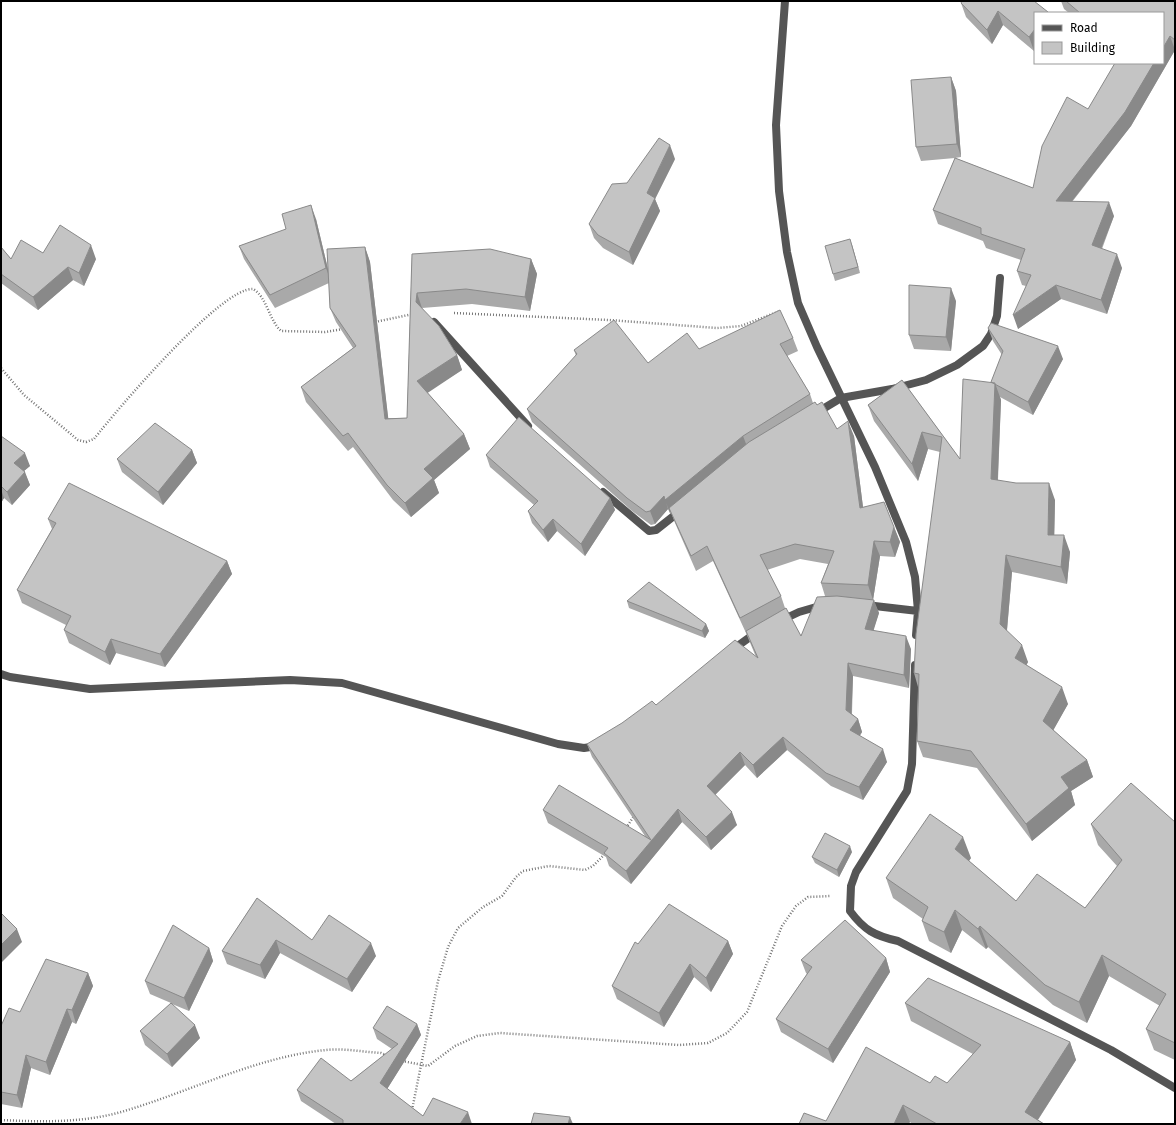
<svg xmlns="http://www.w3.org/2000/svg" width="1176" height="1125" viewBox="0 0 1176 1125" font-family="'Fira Sans',sans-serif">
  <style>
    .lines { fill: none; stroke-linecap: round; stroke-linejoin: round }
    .path { stroke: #777; stroke-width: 2.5; stroke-dasharray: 1 2; stroke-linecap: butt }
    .minor { stroke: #555; stroke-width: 8 }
    .wall { fill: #a9a9a9; fill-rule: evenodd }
    .shaded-wall { fill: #898989 }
    .building { fill: #c4c4c4; stroke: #898989 }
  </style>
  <rect width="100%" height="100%" fill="#fff"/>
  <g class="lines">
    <path class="path" d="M 454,313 L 609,320 L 717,328 L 741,326 L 780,311
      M 375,322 L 413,314
      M 1,368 L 24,395 L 78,440 L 86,442 L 94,439 C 116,411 221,287 253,289 C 267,297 269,320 281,331 L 325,332 L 343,329
      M 626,828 L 634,816
      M 402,1061 L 428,1066 L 455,1046 L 477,1036 L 500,1033 L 679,1045 L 708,1043 L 727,1033 L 747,1012 L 782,926 L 796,906 L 808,897 L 831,896
      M 412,1110 L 438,981 L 448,947 L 458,928 L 483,907 L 502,896 L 516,877 L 523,871 L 549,866 L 585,870 L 593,866 L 605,854
      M 1,1120 C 41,1122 82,1123 121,1112 C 190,1092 255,1057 326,1050 C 344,1048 363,1052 381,1053 L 388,1056"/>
    <path class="minor" d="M 785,1 L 776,125 L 779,191 L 787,252 L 798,303 L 817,347 L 875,467 L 906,542 L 915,577 L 918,611 L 916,635
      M 434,322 L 528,426
      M 816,413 L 841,398 L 892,389 L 926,380 L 957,365 L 983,346 L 991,334 L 997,316 L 1000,278
      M 603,492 L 649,531 L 656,530 L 680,511
      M 866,605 L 918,611
      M 782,620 L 799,612 L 823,605
      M 732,650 L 757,632
      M 915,665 L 912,764 L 907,791 L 856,872 L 851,886 L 850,911 C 864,930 875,936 898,941 L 1111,1050 L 1175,1088
      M 1,674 L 10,677 L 90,689 L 290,680 L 342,683 L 558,744 L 584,748 L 597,746"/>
  </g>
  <path class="wall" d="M 1061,1 L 1175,1 L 1175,50 L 1131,126 L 1072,202 L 1114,216 L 1102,249 L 1122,268 L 1107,314 L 1061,299 L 1018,329 L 1026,286 L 1022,285 L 1017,271 L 1021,260 L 986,248 L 983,241 L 938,224 L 933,210 L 955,158 L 921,161 L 916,147 L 951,77 L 956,91 L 961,157 L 955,158 L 1033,188 L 1088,109 L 1163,13 L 1069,13 L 1064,9 Z
    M 961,3 L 1035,13 L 1035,50 L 1034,51 L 1003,25 L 992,44 L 966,17 Z
    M 675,159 L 655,199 L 660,211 L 633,265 L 603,248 L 594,238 L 589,224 L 627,183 Z
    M 316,219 L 328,269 L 365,247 L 370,262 L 388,418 L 407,418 L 412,254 L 531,259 L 537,274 L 530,311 L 472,304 L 422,308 L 457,355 L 462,370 L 427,392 L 464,434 L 470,449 L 434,480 L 439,493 L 411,517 L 393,500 L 353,447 L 348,451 L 306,402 L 301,387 L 353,348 L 336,322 L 330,308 L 329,283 L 275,308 L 244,259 L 239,246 Z
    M 852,245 L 860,273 L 835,281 L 833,274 Z
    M 1,247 L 11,259 L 43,253 L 96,259 L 84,286 L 73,280 L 38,310 L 1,283 Z
    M 956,301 L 951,351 L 914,349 L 909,335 Z
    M 988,328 L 1063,359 L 1033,415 L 1000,397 L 1001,400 L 998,480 L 1055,500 L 1054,535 L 1070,552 L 1067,584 L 1012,572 L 1007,631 L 1028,662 L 1026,665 L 1068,704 L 1053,730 L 1087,760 L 1093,777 L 1071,791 L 1075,805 L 1032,841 L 977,768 L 923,757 L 917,741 L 918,687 L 914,673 L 940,452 L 928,449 L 918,481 L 874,421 L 868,405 L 902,380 L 960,459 L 992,383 L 991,382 L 1002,355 L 993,341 Z
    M 793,338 L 798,351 L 787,356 L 810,394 L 813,403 L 817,405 L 837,429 L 854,436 L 863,507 L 894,527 L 900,542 L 895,557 L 880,556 L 873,600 L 879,613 L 873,630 L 911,649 L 909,688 L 853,676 L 852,714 L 858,719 L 862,732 L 860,736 L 887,762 L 863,800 L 831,786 L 787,750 L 757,778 L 745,765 L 715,795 L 737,825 L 711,850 L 682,822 L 631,884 L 609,866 L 606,857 L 548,823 L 543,810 L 645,836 L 592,757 L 587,744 L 656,705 L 756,657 L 746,633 L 713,561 L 696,571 L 675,523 L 671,512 L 670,513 L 668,509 L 655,524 L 651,525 L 632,511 L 532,422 L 527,409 L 576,356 L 574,350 L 648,363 L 699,349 ZM 800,559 L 828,564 L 821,583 L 825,596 L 801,636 L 785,608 L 781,596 L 767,570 Z
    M 1,436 L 30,466 L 24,471 L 30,485 L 12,505 L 4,498 L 1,503 Z
    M 192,450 L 197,463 L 163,505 L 122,472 L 117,459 Z
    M 486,455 L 610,498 L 615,510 L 585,556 L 557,531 L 548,542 L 532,523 L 528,511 L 534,505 L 490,467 Z
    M 48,519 L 227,561 L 232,574 L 165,667 L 116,653 L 110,665 L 69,643 L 64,630 L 66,625 L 22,603 L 17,590 L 52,529 Z
    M 627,601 L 706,624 L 709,631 L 705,638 L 629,608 Z
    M 1175,822 L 1175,1060 L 1154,1050 L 1146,1029 L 1160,1006 L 1109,976 L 1087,1023 L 1053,1005 L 988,947 L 986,949 L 962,930 L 951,953 L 929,941 L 922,921 L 923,919 L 893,898 L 886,878 L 971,858 L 969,861 L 1016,901 L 1085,908 L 1117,866 L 1098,845 L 1091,824 Z
    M 852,852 L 839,877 L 815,863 L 812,857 Z
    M 257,898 L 312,940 L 376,956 L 352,992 L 280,953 L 265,979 L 227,964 L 222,951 Z
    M 728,941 L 733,954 L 711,992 L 694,977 L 664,1027 L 617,999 L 612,986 L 638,944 Z
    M 209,948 L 213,961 L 189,1011 L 172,1004 L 200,1038 L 172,1067 L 145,1045 L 140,1031 L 171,1003 L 150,994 L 145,981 Z
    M 886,958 L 890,972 L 833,1063 L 781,1032 L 776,1019 L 807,974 L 806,973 L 801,960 Z
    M 88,973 L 93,986 L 76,1024 L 72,1022 L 50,1075 L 31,1068 L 22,1108 L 1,1104 L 1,1026 L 20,1012 Z
    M 905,1003 L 1070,1042 L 1076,1060 L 1038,1120 L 1044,1124 L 912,1124 L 910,1122 L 826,1121 L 930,1083 L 947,1083 L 973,1054 L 911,1021 Z
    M 417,1024 L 421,1035 L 387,1089 L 423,1116 L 472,1124 L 336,1124 L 301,1101 L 297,1090 L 351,1081 L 392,1049 L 377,1039 L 373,1028 Z"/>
  <path class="shaded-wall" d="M 998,11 L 1003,25 L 992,44 L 987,30 Z
    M 1035,29 L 1035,50 L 1034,51 L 1029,37 Z
    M 1170,36 L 1175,50 L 1131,126 L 1061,215 L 1056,201 L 1154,63 L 1163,63 L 1163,48 Z
    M 951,77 L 956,91 L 961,157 L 957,144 Z
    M 670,145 L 675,159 L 655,199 L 660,211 L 633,265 L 629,252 L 647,193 Z
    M 1109,202 L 1114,216 L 1097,259 L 1092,245 Z
    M 311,205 L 316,219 L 331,282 L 326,268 Z
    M 850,239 L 852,245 L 860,273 L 858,267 Z
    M 91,245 L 96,259 L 84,286 L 79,273 Z
    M 365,247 L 370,262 L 390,433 L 385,419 Z
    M 1117,254 L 1122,268 L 1107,314 L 1101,300 Z
    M 531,259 L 537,274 L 530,311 L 525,297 Z
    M 68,267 L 73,280 L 38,310 L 33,297 Z
    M 1056,285 L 1061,299 L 1018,329 L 1013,315 Z
    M 951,288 L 956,301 L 951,351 L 946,337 Z
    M 417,293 L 422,308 L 422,316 L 416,302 Z
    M 1058,346 L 1063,359 L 1033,415 L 1028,402 Z
    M 457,355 L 462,370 L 423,396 L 417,381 Z
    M 995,383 L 1001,400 L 997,496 L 991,479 Z
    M 848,421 L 854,436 L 865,523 L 860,508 Z
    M 922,432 L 928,449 L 918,481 L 912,464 Z
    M 464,434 L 470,449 L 434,480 L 439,493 L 411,517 L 405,503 L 424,469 Z
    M 743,436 L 748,449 L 669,508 L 671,512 L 670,513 L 665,500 Z
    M 192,450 L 197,463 L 163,505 L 158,492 Z
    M 25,453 L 30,466 L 18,476 L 14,463 Z
    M 25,472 L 30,485 L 12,505 L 7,492 Z
    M 1049,483 L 1055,500 L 1054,552 L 1048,535 Z
    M 1,489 L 4,498 L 1,503 Z
    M 664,496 L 668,509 L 655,524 L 650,511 Z
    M 610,498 L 615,510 L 585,556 L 581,544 Z
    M 553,519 L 557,531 L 548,542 L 543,530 Z
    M 894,527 L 900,542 L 895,557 L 890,542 Z
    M 1064,535 L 1070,552 L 1067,584 L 1061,567 Z
    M 874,541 L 880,556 L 873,600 L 868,585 Z
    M 1006,555 L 1012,572 L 1006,640 L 1000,624 Z
    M 227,561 L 232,574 L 165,667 L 160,654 Z
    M 874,600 L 879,613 L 870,642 L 865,629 Z
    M 706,624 L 709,631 L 705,638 L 702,631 Z
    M 906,636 L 911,649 L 909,688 L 904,675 Z
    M 111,639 L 116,653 L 110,665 L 105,652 Z
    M 1022,645 L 1028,662 L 1022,674 L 1015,658 Z
    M 848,663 L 853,676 L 851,723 L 846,710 Z
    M 1062,687 L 1068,704 L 1049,738 L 1043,721 Z
    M 858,719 L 862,732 L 854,743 L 850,730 Z
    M 783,737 L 787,750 L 757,778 L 753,765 Z
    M 883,749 L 887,762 L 863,800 L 859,787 Z
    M 740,752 L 745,765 L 711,799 L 707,786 Z
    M 1087,760 L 1093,777 L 1071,791 L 1075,805 L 1032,841 L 1026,824 L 1061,777 Z
    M 678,809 L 682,822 L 631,884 L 626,871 Z
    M 732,812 L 737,825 L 711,850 L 706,837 Z
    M 963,837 L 971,858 L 963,869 L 955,849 Z
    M 850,846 L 852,852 L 839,877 L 837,870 Z
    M 955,910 L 962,930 L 951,953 L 944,932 Z
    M 980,926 L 988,947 L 986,949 L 978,929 Z
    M 17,929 L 22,942 L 1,963 L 1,945 Z
    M 276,940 L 280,953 L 265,979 L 260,965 Z
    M 728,941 L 733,954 L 711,992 L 706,978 Z
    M 371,943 L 376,956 L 352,992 L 347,979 Z
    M 209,948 L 213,961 L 189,1011 L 184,998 Z
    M 1102,955 L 1109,976 L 1087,1023 L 1079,1002 Z
    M 886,958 L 890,972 L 833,1063 L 828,1049 Z
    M 690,964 L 694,977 L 664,1027 L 659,1013 Z
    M 88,973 L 93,986 L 76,1024 L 72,1010 Z
    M 67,1009 L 72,1022 L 50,1075 L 46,1062 Z
    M 417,1024 L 421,1035 L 384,1094 L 380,1083 Z
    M 195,1025 L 200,1038 L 172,1067 L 167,1054 Z
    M 1070,1042 L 1076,1060 L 1035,1124 L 1025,1112 Z
    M 26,1055 L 31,1068 L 22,1108 L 17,1095 Z
    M 903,1105 L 910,1122 L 909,1124 L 894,1124 Z
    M 468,1112 L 472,1124 L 460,1124 Z
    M 570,1117 L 573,1124 L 568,1124 Z"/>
  <path class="building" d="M 962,1 L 1034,1 L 1048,12 L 1047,13 L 1035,13 L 1035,29 L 1029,37 L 998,11 L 987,30 L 961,3 Z
    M 1066,1 L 1175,1 L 1175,40 L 1170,36 L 1163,48 L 1163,13 L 1080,13 Z
    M 1115,63 L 1154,63 L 1125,112 L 1056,201 L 1109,202 L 1092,245 L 1117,254 L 1101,300 L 1056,285 L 1013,315 L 1031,275 L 1017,271 L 1025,249 L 981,234 L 981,228 L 933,210 L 955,158 L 1033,188 L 1042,146 L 1067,97 L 1088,109 Z
    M 951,77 L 957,144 L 916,147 L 911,80 Z
    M 659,138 L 670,145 L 647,193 L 655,198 L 629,252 L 598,235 L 589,224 L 612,184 L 627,183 Z
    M 311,205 L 326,268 L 270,295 L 239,246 L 286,229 L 282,214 Z
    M 60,225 L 91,245 L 79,273 L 68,267 L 33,297 L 1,274 L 1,247 L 11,259 L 21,240 L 43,253 Z
    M 850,239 L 858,267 L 833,274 L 825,246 Z
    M 365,247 L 385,419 L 407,418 L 412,254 L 490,249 L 531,259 L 525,297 L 466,289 L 417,293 L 416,302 L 439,326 L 457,355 L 417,381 L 464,434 L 424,469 L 433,478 L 405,503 L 387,485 L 348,433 L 343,436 L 301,387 L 356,346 L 330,308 L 327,249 Z
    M 909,285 L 951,288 L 946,337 L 909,335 Z
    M 780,310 L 793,338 L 780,344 L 810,394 L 743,436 L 665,500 L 664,496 L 650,511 L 646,512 L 627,498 L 527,409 L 577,354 L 574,350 L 614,320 L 648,363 L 687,333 L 699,349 Z
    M 991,323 L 1058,346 L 1028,402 L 991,382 L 1003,351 L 988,328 Z
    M 963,379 L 995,383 L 991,479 L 1016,483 L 1049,483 L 1048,535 L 1064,535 L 1061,567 L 1006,555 L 1000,624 L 1022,645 L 1015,658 L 1062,687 L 1043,721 L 1087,760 L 1061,777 L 1069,788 L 1026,824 L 971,751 L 917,741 L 919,674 L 914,673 L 916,634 L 942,437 L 922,432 L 912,464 L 868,405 L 902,380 L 960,459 Z
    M 815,402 L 817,405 L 822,402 L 837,429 L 848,421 L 860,508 L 884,502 L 894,527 L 890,542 L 874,541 L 868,585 L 821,583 L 834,551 L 795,544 L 760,555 L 781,596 L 740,618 L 707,546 L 691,556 L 669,508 L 749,442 Z
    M 519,417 L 610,498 L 581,544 L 553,519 L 543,530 L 528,511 L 538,501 L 486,455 Z
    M 155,423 L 192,450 L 158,492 L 117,459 Z
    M 1,436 L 25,453 L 14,463 L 25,472 L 7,492 L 1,486 Z
    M 69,483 L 227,561 L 160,654 L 111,639 L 105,652 L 64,630 L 71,616 L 17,590 L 56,523 L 48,519 Z
    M 649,582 L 706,624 L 702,631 L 627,601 Z
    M 837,596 L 874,600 L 865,629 L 906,636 L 904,675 L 848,663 L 846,710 L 858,719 L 850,730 L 883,749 L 859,787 L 826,773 L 783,737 L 753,765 L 740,752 L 707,786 L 732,812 L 706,837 L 678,809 L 626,871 L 604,853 L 608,848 L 543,810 L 559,785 L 651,840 L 587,744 L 622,723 L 652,701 L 656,705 L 735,640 L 758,658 L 746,631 L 786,608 L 801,636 L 817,597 Z
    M 1131,783 L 1175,822 L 1175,1043 L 1146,1029 L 1166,994 L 1102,955 L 1079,1002 L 1045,985 L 980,926 L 978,929 L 955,910 L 944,932 L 922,921 L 928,907 L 886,878 L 930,814 L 963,837 L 955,849 L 1016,901 L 1037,874 L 1085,908 L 1122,860 L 1091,824 Z
    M 825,833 L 850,846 L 837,870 L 812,857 Z
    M 257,898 L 312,940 L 329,915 L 371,943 L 347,979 L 276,940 L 260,965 L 222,951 Z
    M 669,904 L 728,941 L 706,978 L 690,964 L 659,1013 L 612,986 L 635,942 L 638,944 Z
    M 1,913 L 17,929 L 1,945 Z
    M 845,920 L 886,958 L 828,1049 L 776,1019 L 812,967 L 801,960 Z
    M 173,925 L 209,948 L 184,998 L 145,981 Z
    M 46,959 L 88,973 L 72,1010 L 67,1009 L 46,1062 L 26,1055 L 17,1095 L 1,1092 L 1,1026 L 9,1008 L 20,1012 Z
    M 928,978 L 1070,1042 L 1025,1112 L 1044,1124 L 937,1124 L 903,1105 L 894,1124 L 799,1124 L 804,1113 L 826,1121 L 866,1047 L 930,1083 L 935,1076 L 947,1083 L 981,1045 L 905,1003 Z
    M 171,1003 L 195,1025 L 167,1054 L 140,1031 Z
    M 387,1006 L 417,1024 L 380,1083 L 423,1116 L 433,1098 L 468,1112 L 460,1124 L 343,1124 L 343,1120 L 297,1090 L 321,1058 L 351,1081 L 398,1044 L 373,1028 Z
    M 534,1113 L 570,1117 L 568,1124 L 531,1124 Z"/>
  <rect width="1176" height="1125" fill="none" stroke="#000000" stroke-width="4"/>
  <rect x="1034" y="12" width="130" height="52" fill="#ffffff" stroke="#999999"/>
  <rect x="1042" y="25" width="20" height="6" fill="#555555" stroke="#999999"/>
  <text x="1070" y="32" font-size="12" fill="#000000">Road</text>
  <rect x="1042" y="42" width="20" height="12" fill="#c4c4c4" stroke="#999999"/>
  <text x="1070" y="52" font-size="12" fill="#000000">Building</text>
</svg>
